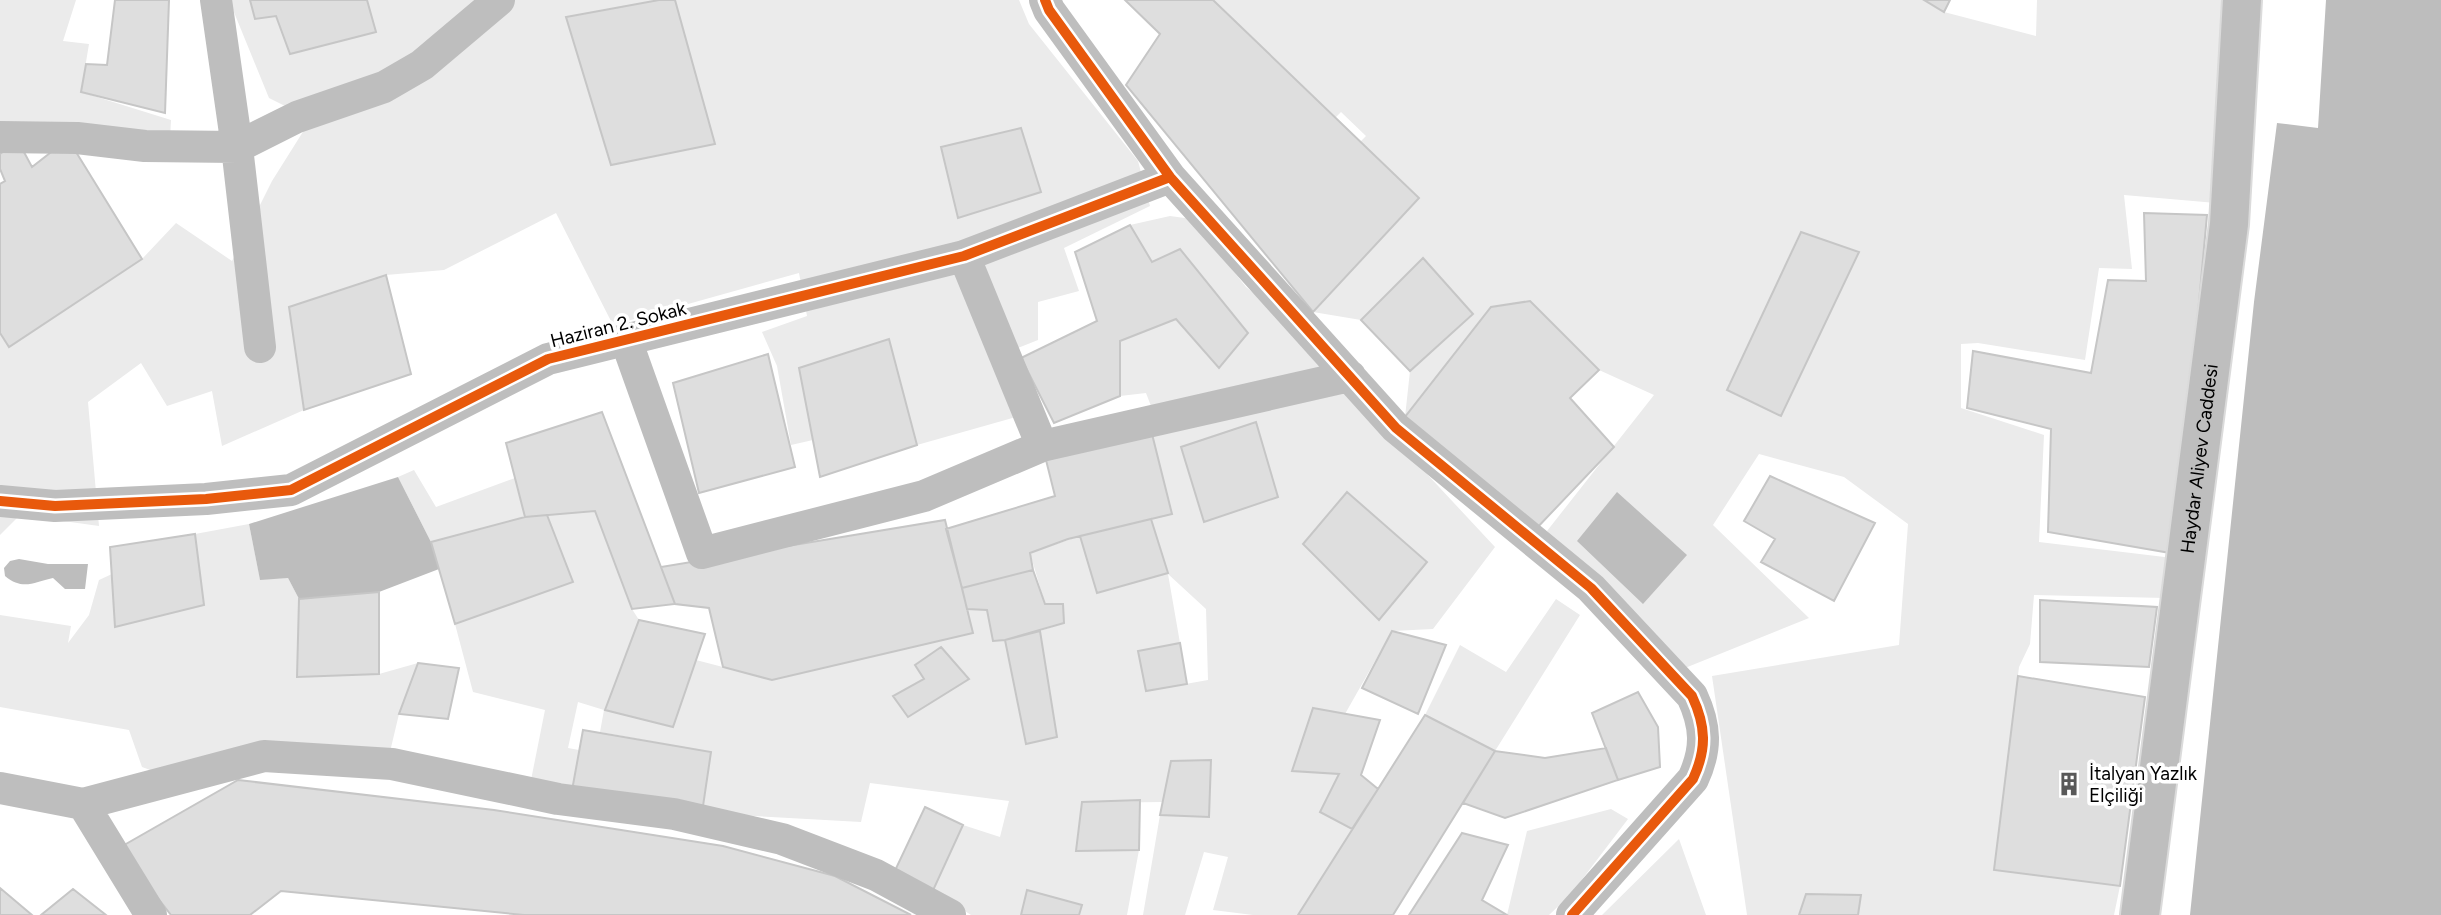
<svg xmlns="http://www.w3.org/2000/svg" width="2441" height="915" viewBox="0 0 2441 915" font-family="Figtree,sans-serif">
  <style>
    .green { fill: #ebebeb; fill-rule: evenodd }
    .water { fill: #bdbdbd }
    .building { fill: #dedede; stroke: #c6c6c6; stroke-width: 2 }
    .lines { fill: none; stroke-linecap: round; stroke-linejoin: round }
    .primary-casing { stroke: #dbdbdb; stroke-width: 42 }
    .street { stroke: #bebebe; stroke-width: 32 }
    .primary { stroke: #bebebe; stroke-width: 38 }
    .cycleway-casing { stroke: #fff; stroke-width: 15 }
    .cycleway { stroke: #e8590c; stroke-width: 10 }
    .labels { text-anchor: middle; stroke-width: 7; stroke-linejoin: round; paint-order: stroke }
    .street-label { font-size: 19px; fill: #000; stroke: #fff }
    .poi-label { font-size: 19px; fill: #000; stroke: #fff; text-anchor: start }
  </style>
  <rect width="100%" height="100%" fill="#fff"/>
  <path class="green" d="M 0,0 L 76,0 L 63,41 L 89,44 L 81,92 L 171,120 L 169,157 L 0,131 Z
    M 229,0 L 250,0 L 256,19 L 276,16 L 290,54 L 367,0 L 659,0 L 566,17 L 611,165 L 715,144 L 675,0 L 1019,0 L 1029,24 L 1138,161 L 1150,206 L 1064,248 L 1079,291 L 1038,302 L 1038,340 L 998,356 L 1016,417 L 917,445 L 888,339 L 799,368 L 813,440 L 791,445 L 777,366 L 762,332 L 807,316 L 799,273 L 613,325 L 556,213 L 444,270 L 386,275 L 289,307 L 304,410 L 222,446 L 212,391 L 167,406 L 141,363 L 88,402 L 99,526 L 20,515 L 0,535 L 0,333 L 9,346 L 142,259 L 176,223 L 232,261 L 272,181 L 311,119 L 269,98 ZM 1021,129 L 1041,192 L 958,218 L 941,147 Z
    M 1213,0 L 1924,0 L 1944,12 L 2036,36 L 2037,0 L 2225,0 L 2216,203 L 2124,195 L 2132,269 L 2099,268 L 2085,360 L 1978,343 L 1961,344 L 1961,408 L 2044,435 L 2039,542 L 2173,558 L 2165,598 L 2034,595 L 2030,644 L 2019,667 L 1994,870 L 2120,886 L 2114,915 L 1858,915 L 1861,895 L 1806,894 L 1799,915 L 1747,915 L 1712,676 L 1899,645 L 1908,524 L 1844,477 L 1759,454 L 1713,525 L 1809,618 L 1680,670 L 1562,552 L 1547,531 L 1654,395 L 1599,370 L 1529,301 L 1491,307 L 1405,417 L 1410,371 L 1473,314 L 1423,258 L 1361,320 L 1313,312 L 1360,142 L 1366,136 L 1341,112 L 1335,118 ZM 1800,232 L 1859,253 L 1781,416 L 1728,390 Z
    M 1170,216 L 1192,219 L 1246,287 L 1313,341 L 1426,473 L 1495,547 L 1433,629 L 1392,631 L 1345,714 L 1313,708 L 1292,771 L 1339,774 L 1320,812 L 1352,829 L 1298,915 L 1253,915 L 1213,910 L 1228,857 L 1204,852 L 1185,915 L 1143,915 L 1160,815 L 1208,817 L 1211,760 L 1163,802 L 1082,803 L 1077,851 L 1139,850 L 1127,915 L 1079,915 L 1081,905 L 1028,890 L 1021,915 L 971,915 L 933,890 L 963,825 L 1000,837 L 1009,801 L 870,783 L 861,822 L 702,813 L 711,752 L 600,732 L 604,710 L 578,702 L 568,748 L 579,750 L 571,796 L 530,785 L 545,710 L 473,692 L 455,624 L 573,582 L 547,515 L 595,511 L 632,609 L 639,620 L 605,710 L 672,727 L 696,660 L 773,680 L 973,633 L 967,609 L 987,610 L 993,641 L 1005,640 L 1026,744 L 1057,737 L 1040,631 L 1064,623 L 1045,604 L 1030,553 L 1080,536 L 1097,593 L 1168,572 L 1151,519 L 1172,514 L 1151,430 L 1159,427 L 1146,393 L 1120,396 L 1120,341 L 1176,319 L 1219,368 L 1248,333 L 1152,262 L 1130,225 ZM 1256,422 L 1278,497 L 1204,522 L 1181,447 ZM 1346,493 L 1427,562 L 1379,619 L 1303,544 ZM 1168,574 L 1206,609 L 1208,680 L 1146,691 L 1180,643 ZM 941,647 L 969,679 L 908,717 L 894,696 L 924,679 L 915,665 Z
    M 414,470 L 436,507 L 515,478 L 525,517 L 431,542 L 398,477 Z
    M 249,524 L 260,579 L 288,578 L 299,599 L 297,677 L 379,674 L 418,663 L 399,714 L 385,773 L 281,768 L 172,778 L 142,767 L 129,730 L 0,707 L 0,615 L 71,626 L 68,643 L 89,615 L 99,580 L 112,574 L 204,604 L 195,534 Z
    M 1556,599 L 1580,615 L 1495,751 L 1425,715 L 1460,645 L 1506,672 Z
    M 1611,809 L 1628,819 L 1571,894 L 1549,915 L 1507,915 L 1527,831 Z
    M 1679,839 L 1706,915 L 1602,915 Z"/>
  <path class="water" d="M 2326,0 L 2441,0 L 2441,915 L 2190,915 L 2254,302 L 2277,123 L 2318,128 Z
    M 398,477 L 431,542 L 439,569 L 379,592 L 299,599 L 288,578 L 260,580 L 249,524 Z
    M 1617,492 L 1687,555 L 1643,604 L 1577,541 Z
    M 19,559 L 48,564 L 88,564 L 85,589 L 65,589 L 53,578 C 34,582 23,591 5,576 L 4,568 L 10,561 Z"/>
  <path class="building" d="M 115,0 L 169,0 L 165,113 L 81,92 L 86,64 L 107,65 Z
    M 250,0 L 367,0 L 376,32 L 290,54 L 276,16 L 255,19 Z
    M 659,0 L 675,0 L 715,144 L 611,165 L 566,17 Z
    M 1125,0 L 1213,0 L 1419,198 L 1313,312 L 1126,85 L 1160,34 Z
    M 1924,0 L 1950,0 L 1944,12 Z
    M 1021,128 L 1041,192 L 958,218 L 941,147 Z
    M 68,139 L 142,259 L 9,347 L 0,333 L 0,184 L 5,181 L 0,169 L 0,154 L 18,141 L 32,167 Z
    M 2144,213 L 2207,215 L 2176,554 L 2048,532 L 2051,429 L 1967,408 L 1973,351 L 2091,373 L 2108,280 L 2146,281 Z
    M 1130,225 L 1152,262 L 1180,249 L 1248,333 L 1219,368 L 1176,319 L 1120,341 L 1120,396 L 1054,423 L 1021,358 L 1097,321 L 1075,252 Z
    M 1801,232 L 1859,252 L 1781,416 L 1727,390 Z
    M 1423,258 L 1473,314 L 1410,371 L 1361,320 Z
    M 386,275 L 411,374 L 304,410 L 289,307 Z
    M 1530,301 L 1599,370 L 1570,398 L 1614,447 L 1533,532 L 1405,417 L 1491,307 Z
    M 889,339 L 917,445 L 820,477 L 799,368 Z
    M 768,354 L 795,467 L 699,493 L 673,383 Z
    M 602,412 L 661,567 L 675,604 L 632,609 L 595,511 L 525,517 L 506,443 Z
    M 1256,422 L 1278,497 L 1204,522 L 1181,447 Z
    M 1151,430 L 1172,514 L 1068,539 L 1030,553 L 1033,570 L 962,588 L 946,529 L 1055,496 L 1046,460 Z
    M 1770,476 L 1875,523 L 1834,601 L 1761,562 L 1775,539 L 1744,521 Z
    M 1347,492 L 1427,562 L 1379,620 L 1303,544 Z
    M 547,515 L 573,582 L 455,624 L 431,542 L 525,517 Z
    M 1151,519 L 1168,573 L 1097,593 L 1080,536 Z
    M 945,520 L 973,633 L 772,680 L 723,667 L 709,608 L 675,604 L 661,567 Z
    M 195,534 L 204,605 L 115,627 L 110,547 Z
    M 1033,570 L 1045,604 L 1063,604 L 1064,623 L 1005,640 L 993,641 L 987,610 L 967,609 L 962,588 Z
    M 379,592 L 379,674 L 297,677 L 299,599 Z
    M 2040,600 L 2157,607 L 2149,667 L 2040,662 Z
    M 639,620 L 705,634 L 673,727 L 605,710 Z
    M 1040,631 L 1057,737 L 1026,744 L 1005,640 Z
    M 1392,631 L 1446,645 L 1418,714 L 1362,688 Z
    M 1180,643 L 1187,684 L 1146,691 L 1138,651 Z
    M 941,647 L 969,679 L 908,717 L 893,696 L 924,679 L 915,665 Z
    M 418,663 L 459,668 L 448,719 L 399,714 Z
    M 2018,676 L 2145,697 L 2120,886 L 1994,870 Z
    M 1638,692 L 1658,727 L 1660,767 L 1618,780 L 1592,713 Z
    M 1313,708 L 1380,720 L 1361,775 L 1378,789 L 1352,829 L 1320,812 L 1339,774 L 1292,771 Z
    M 1425,715 L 1495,751 L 1393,915 L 1298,915 Z
    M 583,730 L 711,752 L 702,813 L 571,796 Z
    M 1606,748 L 1618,780 L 1505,818 L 1463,803 L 1495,751 L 1545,758 Z
    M 1211,760 L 1209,817 L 1160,815 L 1171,761 Z
    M 238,780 L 494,810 L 723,846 L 835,876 L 911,915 L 524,915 L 281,891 L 250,915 L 171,915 L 119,848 Z
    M 1140,800 L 1139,850 L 1076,851 L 1082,802 Z
    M 925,807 L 963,825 L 930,897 L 891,879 Z
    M 1462,833 L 1508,845 L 1482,900 L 1507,915 L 1409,915 Z
    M 0,888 L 32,915 L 0,915 Z
    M 73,889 L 106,915 L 41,915 Z
    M 1027,890 L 1082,905 L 1079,915 L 1021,915 Z
    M 1806,894 L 1861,895 L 1858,915 L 1799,915 Z"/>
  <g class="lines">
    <g class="primary-casing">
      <g id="primary">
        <path id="s1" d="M 2140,915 L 2229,224 L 2242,0"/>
      </g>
    </g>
    <path class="street" d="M 1045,0 L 1049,10 L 1170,177 L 1396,428 L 1591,588 L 1692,696 C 1706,726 1707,749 1693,779 L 1572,915
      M 0,137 L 77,138 L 145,146 L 237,147 L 216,0
      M 964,256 L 1042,446
      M 626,340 L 702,553 L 924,496 L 1042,446 L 1350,376
      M 260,347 L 237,147 L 297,117 L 384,87 L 422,65 L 499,0
      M 0,501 L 55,506 L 206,499 L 291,490 L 548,359 L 964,256 L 1170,177
      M 0,788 L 83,804 L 151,915
      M 83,804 L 264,756 L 392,764 L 558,799 L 674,814 L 782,839 L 876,875 L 950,915"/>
    <use href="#primary" class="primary"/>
    <g class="cycleway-casing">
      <path id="cycleway" d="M 1045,0 L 1049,10 L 1170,177 L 1396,428 L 1591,588 L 1692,696 C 1706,726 1707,749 1693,779 L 1572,915
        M 0,501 L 55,506 L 206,499 L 291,490 L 548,359 L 964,256 L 1170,177"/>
    </g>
    <use href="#cycleway" class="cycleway"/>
  </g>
  <defs>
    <g id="building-bare" transform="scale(1.89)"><path d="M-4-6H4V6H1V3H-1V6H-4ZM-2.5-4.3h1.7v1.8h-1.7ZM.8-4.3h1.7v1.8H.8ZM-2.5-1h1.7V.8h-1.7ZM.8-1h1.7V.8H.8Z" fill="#595959" stroke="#fff" stroke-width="2.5" paint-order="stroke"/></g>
  </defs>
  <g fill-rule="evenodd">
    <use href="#building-bare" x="2069" y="784"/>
  </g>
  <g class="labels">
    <g class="street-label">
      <text transform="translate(618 324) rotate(-14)" y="7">Haziran 2. Sokak</text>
      <text dy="7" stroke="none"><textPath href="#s1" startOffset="460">Haydar Aliyev Caddesi</textPath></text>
    </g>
    <g class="poi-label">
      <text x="2089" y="780">İtalyan Yazlık<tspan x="2089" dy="22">Elçiliği</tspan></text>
    </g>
  </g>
</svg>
